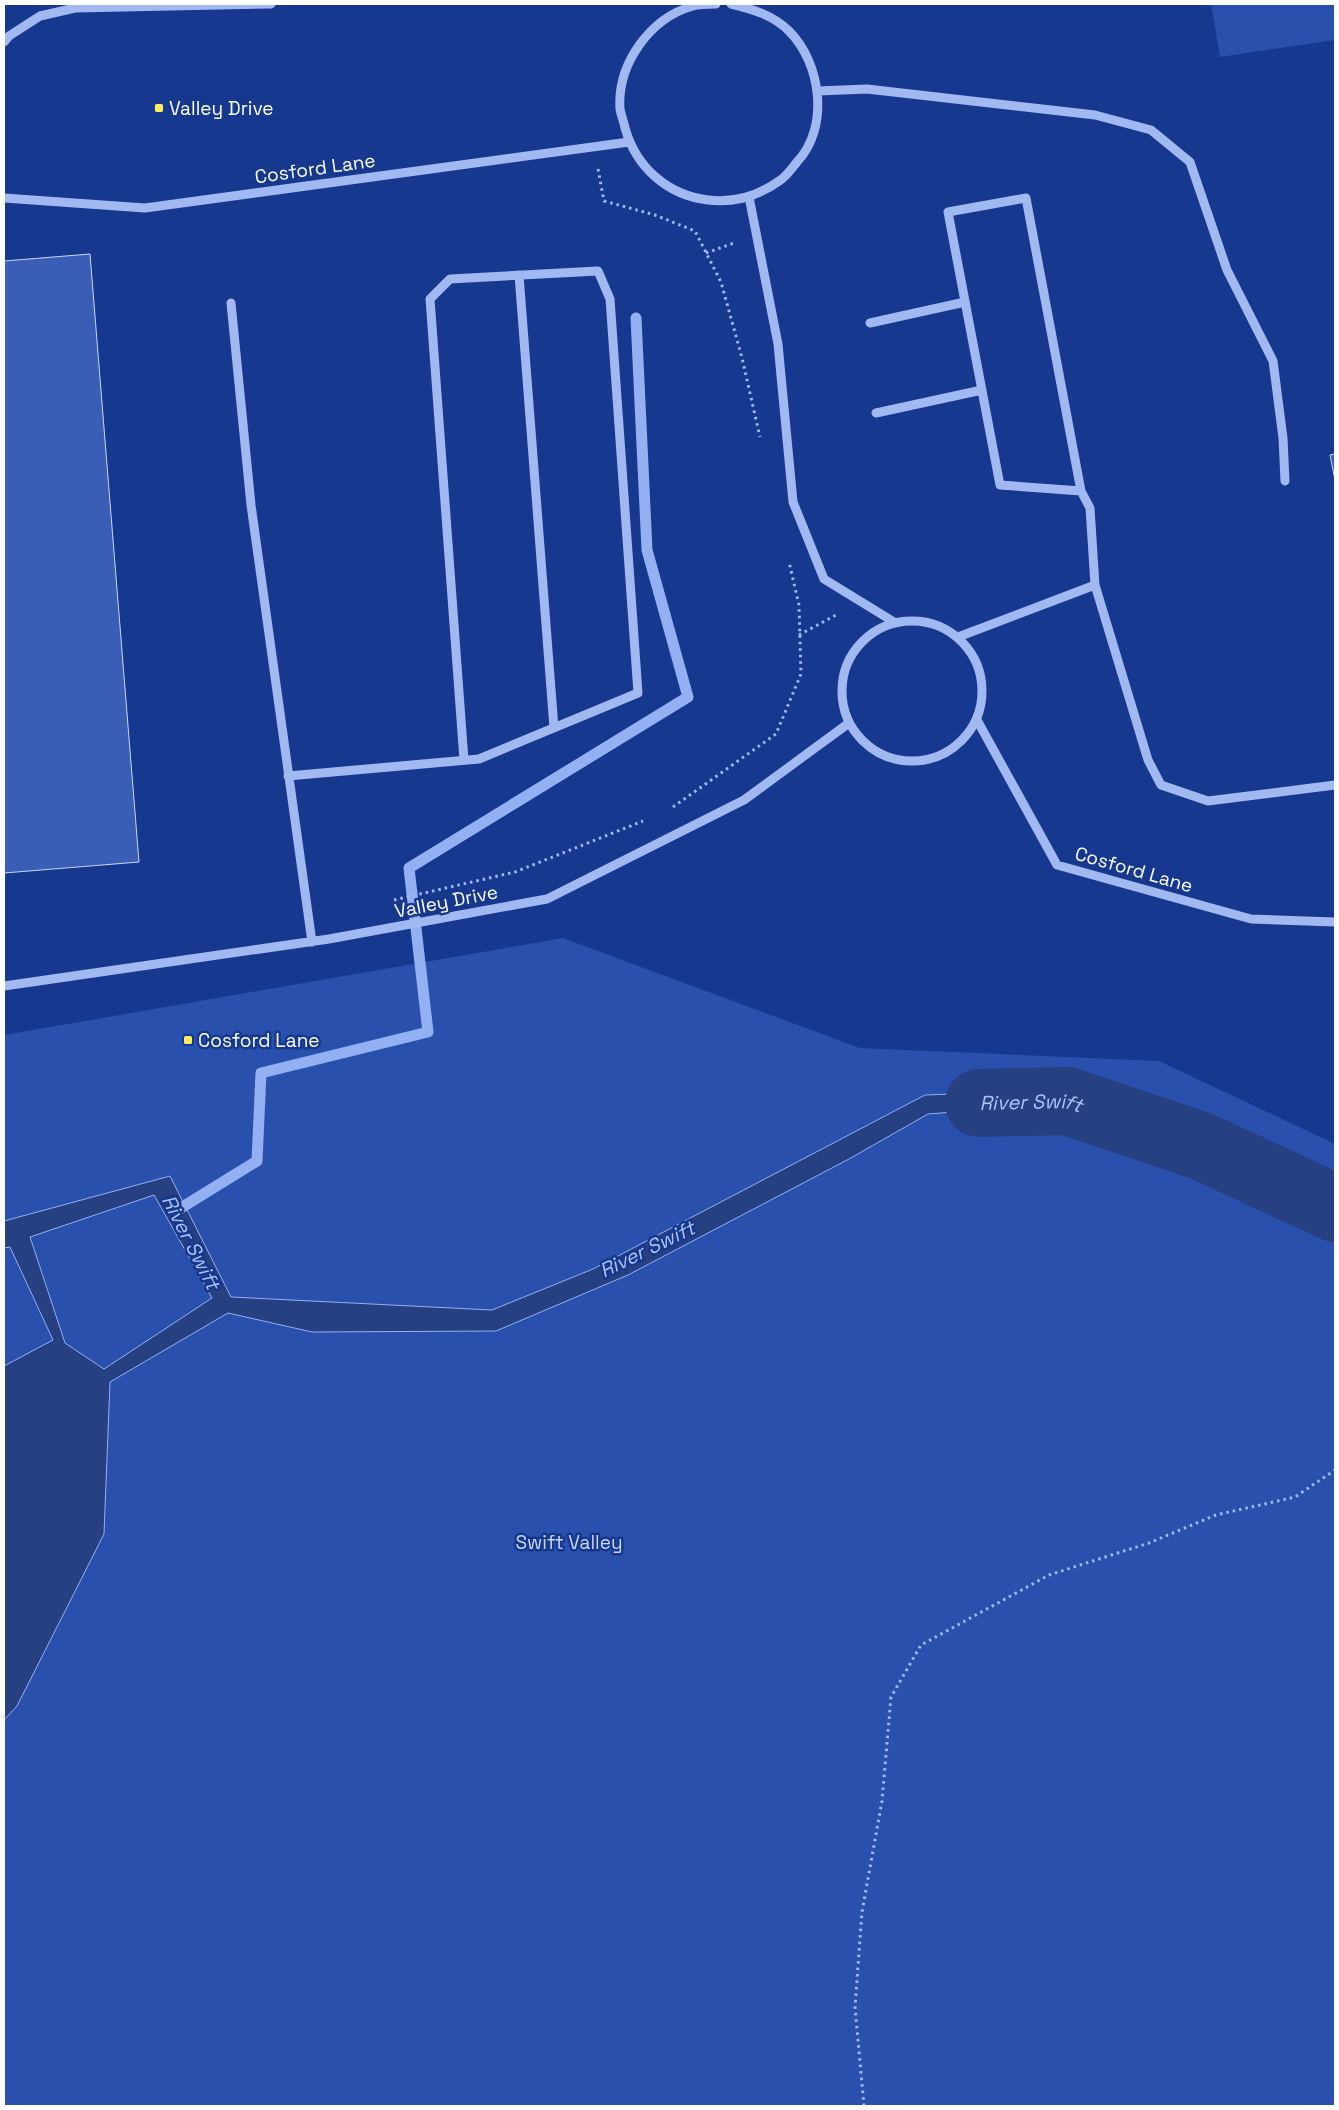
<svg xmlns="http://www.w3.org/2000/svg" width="1339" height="2110" viewBox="0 0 1339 2110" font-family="'Space Grotesk',sans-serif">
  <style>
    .green { fill: #2850ac }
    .water { fill: #274081; stroke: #93b1f2; fill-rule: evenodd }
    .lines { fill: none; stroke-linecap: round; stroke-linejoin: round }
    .stream { stroke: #93b1f2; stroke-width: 11 }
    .river { stroke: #274081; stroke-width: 68 }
    .building { fill: #3a5eb5; stroke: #c8d7fb }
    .path { stroke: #a1b8f0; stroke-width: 3; stroke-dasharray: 2.5 4; stroke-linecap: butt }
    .minor { stroke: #a1b8f0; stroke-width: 9 }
    .poi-dot { fill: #ffea60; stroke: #16388e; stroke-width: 2 }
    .labels { text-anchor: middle; stroke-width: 5; stroke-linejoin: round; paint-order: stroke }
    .poi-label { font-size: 19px; fill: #fff; stroke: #16388e; text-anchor: start }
    .street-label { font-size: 19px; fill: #fff; stroke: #16388e }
    .park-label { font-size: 19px; fill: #c8d7fb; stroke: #16388e }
    .water-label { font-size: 20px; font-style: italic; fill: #adc3f7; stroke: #16388e }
  </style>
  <rect width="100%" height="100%" fill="#16388e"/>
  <path class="green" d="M 1211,4 L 1335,4 L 1335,40 L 1220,57 Z
    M 563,938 L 860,1048 L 1159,1061 L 1335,1144 L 1335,2106 L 4,2106 L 4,1035 Z"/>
  <path class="water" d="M 1112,1088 L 1170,1110 L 1261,1181 L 1335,1214 L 1335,1228 L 1255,1188 L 1174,1126 L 1108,1100 L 928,1114 L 849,1159 L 628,1275 L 496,1331 L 312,1332 L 228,1313 L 110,1382 L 104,1534 L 17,1706 L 4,1720 L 4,1366 L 53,1340 L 10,1247 L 4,1248 L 4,1221 L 170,1176 L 231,1297 L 492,1310 L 593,1269 L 925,1095 ZM 154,1195 L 212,1298 L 104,1369 L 65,1343 L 30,1237 Z"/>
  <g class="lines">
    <path class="stream" d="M 176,1211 L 257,1161 L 261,1073 L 428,1032 L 409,868 L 688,697 L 647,550 L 636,318"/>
    <path class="river" id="s1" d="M 979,1103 L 1067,1101 L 1201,1146 L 1335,1208"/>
  </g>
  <path class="building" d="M 90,254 L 139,862 L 4,873 L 4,261 Z
    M 1335,454 L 1335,480 L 1330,455 Z"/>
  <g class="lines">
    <path class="path" d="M 598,169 L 604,201 L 655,215 L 695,231 L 721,282 L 742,358 L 760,437
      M 706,253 L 734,243
      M 799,635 L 836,615
      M 673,807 L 776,734 L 801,674 L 799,605 L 789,562
      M 394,900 L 515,872 L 643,821
      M 864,2106 L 855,2007 L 862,1912 L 882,1801 L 891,1697 L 921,1645 L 1049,1575 L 1149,1543 L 1216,1515 L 1295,1497 L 1335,1470"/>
    <path class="minor" d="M 716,4 C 709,4 700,4 693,6 C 650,18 617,64 620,109 C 621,115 624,122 625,128 C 636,167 667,195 708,200 C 733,203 758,196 779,181 C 786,177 792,168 797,162 C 830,127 821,63 789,31 C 773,15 752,9 731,4
      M 4,42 L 9,36 L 40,16 L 75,8 L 271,4
      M 818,91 L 867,89 L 1095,115 L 1151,130 L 1190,162 L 1227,270 L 1273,361 L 1283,438 L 1285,481
      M 749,197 L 778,344 L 793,502 L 824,579 L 894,622
      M 4,198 L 145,208 L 629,142
      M 519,275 L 554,728
      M 231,303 L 251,505 L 312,942
      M 870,323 L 965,302
      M 876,413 L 982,390
      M 1081,491 L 1000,485 L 948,212 L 1026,198 L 1081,491 L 1090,508 L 1095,585 L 1148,760 L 1161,785 L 1208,801 L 1335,785
      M842 691a70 70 0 1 1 140 0a70 70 0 1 1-140 0Z
      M 958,637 L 1095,585
      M 977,720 L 1057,865 L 1251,919 L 1335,922
      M 288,776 L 479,759 L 638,693 L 610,299 L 598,271 L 450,279 L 430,299 L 464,760
      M 4,986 L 329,939 L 547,899 L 744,800 L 849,723"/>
  </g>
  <g class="poi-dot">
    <rect x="154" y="103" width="10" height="10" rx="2.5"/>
    <rect x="183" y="1035" width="10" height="10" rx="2.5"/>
  </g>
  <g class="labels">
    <g class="poi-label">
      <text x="169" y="115">Valley Drive</text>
      <text x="198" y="1047">Cosford Lane</text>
    </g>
    <g class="street-label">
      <text transform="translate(315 168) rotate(-8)" y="7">Cosford Lane</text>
      <text transform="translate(1134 869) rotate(16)" y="7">Cosford Lane</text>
      <text transform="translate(446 901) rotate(-11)" y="7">Valley Drive</text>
    </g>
    <g class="park-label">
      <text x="569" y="1549">Swift Valley</text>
    </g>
    <g class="water-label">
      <text dy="7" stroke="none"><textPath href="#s1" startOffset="52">River Swift</textPath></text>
      <text transform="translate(191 1242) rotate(63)" y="7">River Swift</text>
      <text transform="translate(647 1249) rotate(-26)" y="7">River Swift</text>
    </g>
  </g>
  <rect width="1339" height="2110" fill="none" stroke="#ffffff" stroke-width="10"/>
</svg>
